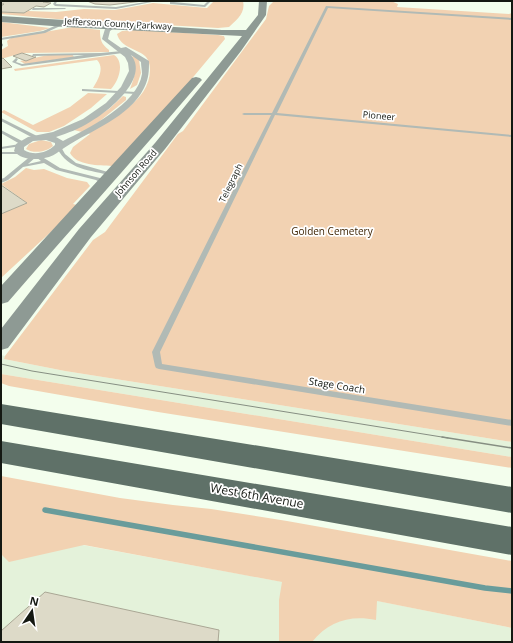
<svg xmlns="http://www.w3.org/2000/svg" width="513" height="643" viewBox="0 0 513 643" font-family="'Open Sans',sans-serif">
  <style>
    .built { fill: #e4f2da }
    .green { fill: #f2d2b2 }
    .lines { fill: none; stroke-linecap: round; stroke-linejoin: round }
    .stream { stroke: #699c9b; stroke-width: 5.5 }
    .building { fill: #dddac8; stroke: #aaa795 }
    .lane { fill: #b1bab5; fill-rule: evenodd }
    .street { fill: #b1bab5; fill-rule: evenodd }
    .secondary { fill: #8e9a94; fill-rule: evenodd }
    .highway { fill: #5f7168; fill-rule: evenodd }
    .tram-far1 { stroke: #868e82; stroke-width: 1 }
    .tram { stroke: #868e82; stroke-width: 1.5 }
    .labels { text-anchor: middle; stroke-width: 3.5; stroke-linejoin: round; paint-order: stroke }
    .far-street-label { font-size: 9px; fill: #141812; stroke: #fff }
    .park-label { font-size: 10px; fill: #3e2403; stroke: #fff }
    .street-label { font-size: 10px; fill: #141812; stroke: #fff }
    .near-street-label { font-size: 12px; fill: #141812; stroke: #fff }
  </style>
  <rect width="100%" height="100%" fill="#f3feed"/>
  <path class="built" d="M 1,355 L 5,356 L 4,359 L 65,371 L 512,442 L 512,457 L 1,374 Z
    M 1,530 L 283,582 L 512,628 L 512,642 L 1,642 Z"/>
  <path class="green" d="M 214,1 L 243,1 C 246,14 235,21 229,27 L 218,28 L 57,19 L 1,14 L 1,12 L 24,13 L 28,11 L 56,12 L 84,9 L 115,10 L 153,3 L 207,8 Z
    M 274,1 L 391,1 L 398,4 L 397,7 L 509,14 L 512,13 L 512,442 L 65,371 L 4,359 L 5,356 L 93,240 L 105,232 L 172,142 L 178,134 L 183,131 L 266,19 L 269,6 Z
    M 1,22 L 50,28 L 40,31 L 1,37 Z
    M 73,27 L 100,30 C 100,39 101,44 109,50 L 109,52 L 22,53 L 1,59 L 1,50 L 8,46 L 7,41 L 11,38 Z
    M 135,30 L 218,35 L 224,36 L 225,39 L 169,106 L 112,166 C 99,165 77,166 70,153 L 73,147 L 90,134 L 88,133 C 110,119 150,102 150,70 C 150,65 149,60 145,56 C 136,48 121,48 117,34 L 122,31 Z
    M 72,54 L 74,57 L 25,64 L 20,61 L 48,55 Z
    M 114,55 C 125,62 119,81 111,89 L 93,88 C 98,80 105,68 97,60 L 15,71 L 14,69 Z
    M 134,56 L 139,60 L 141,73 L 137,85 L 130,89 C 135,76 137,70 131,57 Z
    M 88,93 L 107,94 L 91,108 L 64,126 L 49,132 L 37,132 L 1,112 L 4,110 L 33,125 L 70,107 Z
    M 123,96 L 126,97 L 126,100 L 95,125 L 82,132 L 74,130 L 109,109 Z
    M 41,140 L 51,142 L 53,146 C 46,152 34,154 26,149 L 29,144 Z
    M 26,168 L 34,170 L 44,169 L 67,178 L 87,182 L 90,186 L 73,204 L 77,205 L 54,229 L 1,278 L 1,214 L 27,203 L 1,184 L 15,177 Z
    M 1,374 L 512,457 L 512,468 L 158,412 L 9,386 L 1,383 Z
    M 1,476 L 120,498 L 173,505 L 211,509 L 287,521 L 512,561 L 512,628 L 377,601 L 376,620 C 350,615 329,621 312,642 L 279,642 L 279,600 L 282,582 L 84,545 L 9,562 L 2,555 L 1,556 Z"/>
  <g class="lines">
    <path class="stream" d="M 45,510 L 485,588 L 512,591"/>
  </g>
  <path class="building" d="M 1,1 L 45,1 L 43,2 L 51,3 L 44,7 L 36,6 L 24,13 L 1,12 L 1,6 L 4,4 L 1,4 Z
    M 87,1 L 143,1 L 110,5 L 95,4 Z
    M 22,53 L 34,57 L 36,57 L 26,61 L 13,56 Z
    M 3,58 L 12,67 L 1,69 L 1,59 Z
    M 1,185 L 27,203 L 1,214 Z
    M 45,592 L 219,630 L 218,642 L 1,642 L 1,631 Z"/>
  <g class="lines">
    <path class="lane" d="M 55,1 L 57,1 L 56,4 L 116,7 L 151,1 L 157,1 L 116,9 L 55,6 L 53,4 Z
      M 173,1 L 176,1 L 174,2 L 204,5 L 208,1 L 211,1 L 205,7 L 170,4 L 170,2 Z
      M 326,6 L 512,18 L 512,20 L 328,8 L 277,113 L 512,135 L 512,137 L 275,115 L 160,352 L 162,364 L 512,420 L 512,426 L 159,369 L 156,368 L 155,366 L 152,352 L 271,115 L 244,115 L 242,114 L 244,113 L 272,113 Z
      M 33,8 L 65,8 L 66,9 L 32,10 Z
      M 66,21 L 69,22 L 45,33 L 1,40 L 1,38 L 43,31 Z
      M 1,43 L 3,44 L 3,46 L 1,47 Z
      M 122,51 L 123,53 L 22,66 L 12,62 L 16,58 L 18,59 L 16,62 L 22,64 L 84,55 L 32,56 L 33,54 L 101,53 Z
      M 83,89 L 136,92 L 138,93 L 136,94 L 82,91 L 82,89 Z
      M 1,118 L 39,137 L 39,138 L 35,139 L 1,121 Z
      M 1,130 L 24,142 L 24,143 L 22,146 L 1,149 L 1,147 L 20,144 L 1,133 Z
      M 57,147 L 61,147 L 65,154 L 76,163 L 115,174 L 112,176 C 89,169 69,171 57,148 Z
      M 1,152 L 21,152 L 23,153 L 21,154 L 1,154 Z
      M 32,155 L 39,155 L 60,168 L 100,178 L 104,180 L 105,184 L 104,185 L 100,185 L 99,182 L 96,180 L 56,170 L 44,163 L 23,167 L 8,180 L 1,183 L 1,179 L 4,178 ZM 36,157 L 41,161 L 28,164 Z"/>
    <path class="street" d="M 115,23 L 120,24 L 110,31 L 108,39 L 121,48 L 126,47 L 149,61 C 149,71 149,78 144,88 C 129,118 91,130 64,148 C 59,151 55,155 49,157 C 38,160 22,161 14,151 L 16,144 L 28,137 L 53,132 L 83,119 L 106,103 L 121,87 L 129,71 L 128,63 L 125,57 L 102,39 L 105,29 ZM 131,55 L 141,62 C 141,66 142,70 142,74 C 138,104 87,129 63,141 L 56,137 C 68,133 79,129 90,122 C 108,112 150,78 131,55 ZM 46,140 L 55,143 L 55,145 C 47,153 34,156 24,150 L 24,147 L 33,141 Z"/>
    <path class="secondary" d="M 259,1 L 267,1 L 266,15 L 241,51 L 165,149 L 91,237 L 8,348 L 1,350 L 1,329 L 79,229 L 155,143 L 242,36 L 65,27 L 1,22 L 1,16 L 222,30 L 246,30 L 258,15 Z
      M 196,77 L 200,78 L 202,80 L 200,82 C 137,156 71,229 8,302 L 1,304 L 1,286 L 192,78 Z"/>
    <path class="highway" d="M 1,404 L 512,487 L 512,513 L 1,424 Z
      M 1,441 L 512,527 L 512,555 L 1,463 Z"/>
    <path class="tram-far1" d="M 1,364 L 32,371 L 448,438"/>
    <path class="tram" d="M 442,437 L 512,448"/>
  </g>
  <g class="labels">
    <g class="far-street-label">
      <text transform="translate(118 24) rotate(3)" y="3">Jefferson County Parkway</text>
      <text transform="translate(379 116) rotate(5)" y="3">Pioneer</text>
      <text transform="translate(136 173) rotate(-49)" y="3">Johnson Road</text>
      <text transform="translate(231 183) rotate(-64)" y="3">Telegraph</text>
    </g>
    <g class="park-label">
      <text x="332" y="235">Golden Cemetery</text>
    </g>
    <g class="street-label">
      <text transform="translate(337 385) rotate(9)" y="4">Stage Coach</text>
    </g>
    <g class="near-street-label">
      <text transform="translate(257 496) rotate(10)" y="4">West 6th Avenue</text>
    </g>
  </g>
  <rect width="513" height="643" fill="none" stroke="#141812" stroke-width="4"/>
  <g transform="translate(32 611) rotate(13)" stroke="#ffffff" stroke-width="3" paint-order="stroke">
  <path d="M0-3L7 15L0 10L-7 15Z" fill="#141812"/>
  <text y="-6" font-size="11" font-weight="bold" text-anchor="middle" fill="#141812">N</text>
  </g>
</svg>
